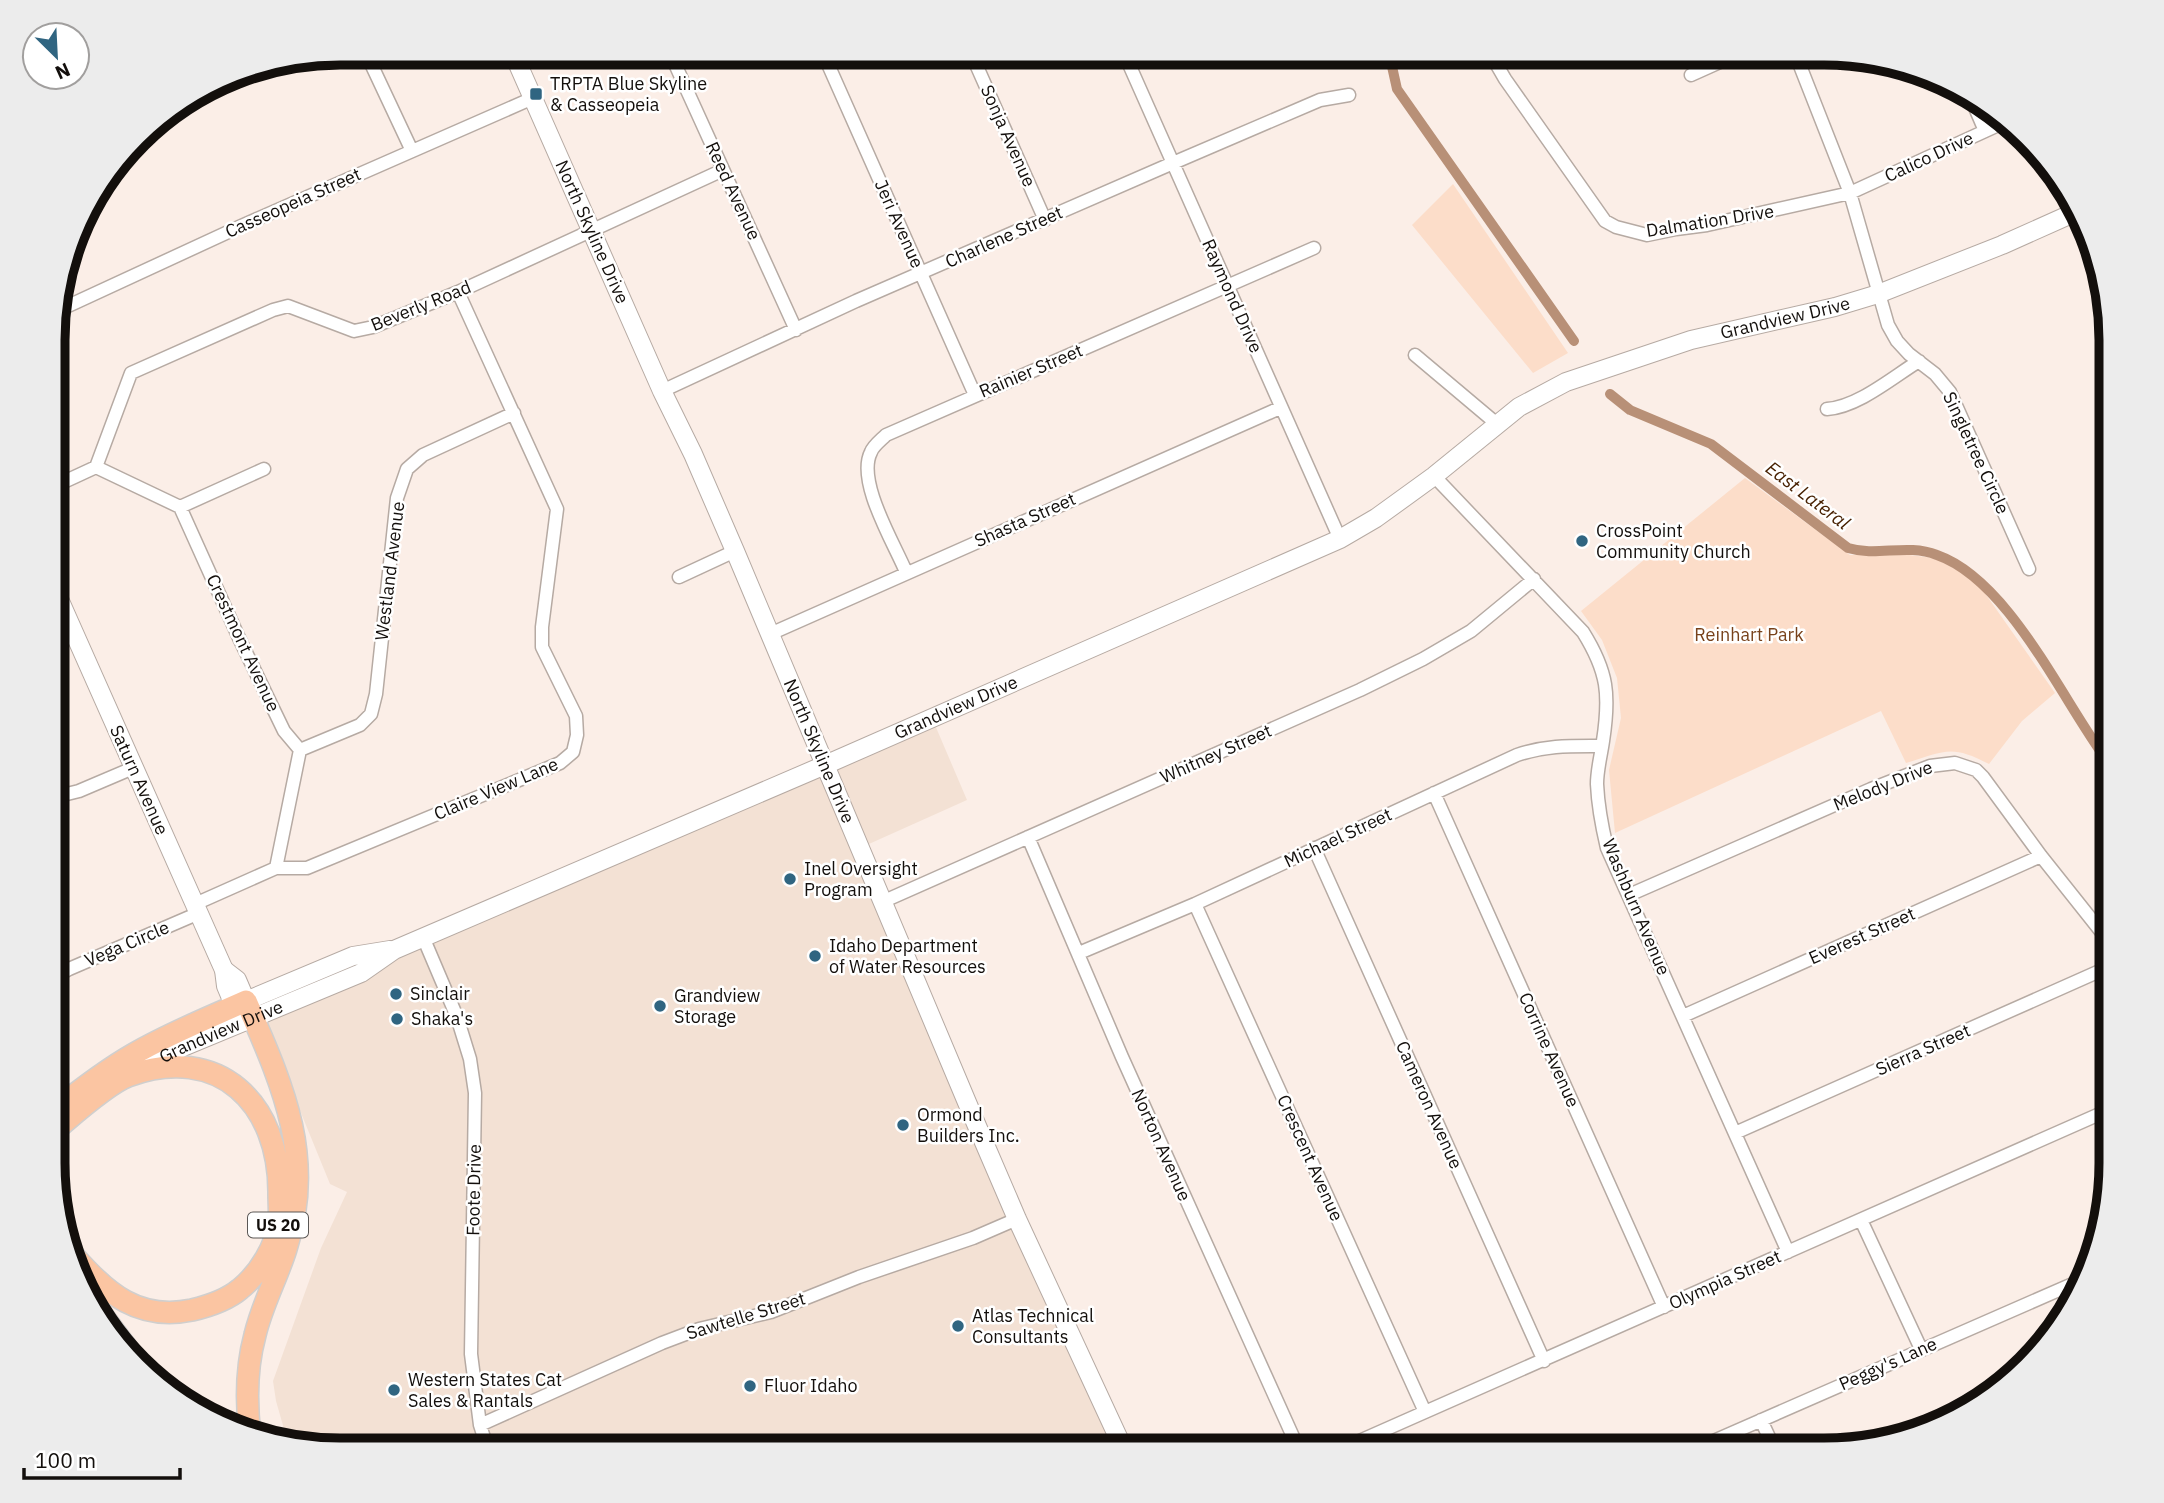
<svg xmlns="http://www.w3.org/2000/svg" width="2164" height="1503" viewBox="0 0 2164 1503" font-family="'IBM Plex Sans',sans-serif">
  <style>
    .built { fill: #f3e1d4 }
    .green { fill: #fcddc9 }
    .lines { fill: none; stroke-linecap: round; stroke-linejoin: round }
    .canal { stroke: #b89077; stroke-width: 10 }
    .street-casing { stroke: #b6aaa3; stroke-width: 15 }
    .secondary-casing { stroke: #b6aaa3; stroke-width: 20 }
    .highway-casing { stroke: #d0cfce; stroke-width: 24 }
    .street { stroke: #fff; stroke-width: 12 }
    .secondary { stroke: #fff; stroke-width: 18 }
    .highway { stroke: #fbc5a2; stroke-width: 21 }
    .poi-dot { fill: #306581; stroke: #fff; stroke-width: 2.5 }
    .labels { text-anchor: middle; stroke-width: 5; stroke-linejoin: round; paint-order: stroke }
    .shield { fill: #fff; stroke: #5a5755; stroke-width: 2 }
    .shield-label { font-size: 16px; font-weight: bold; fill: #130f0c }
    .poi-label { font-size: 18px; fill: #130f0c; stroke: #fff; text-anchor: start }
    .street-label { font-size: 18px; fill: #130f0c; stroke: #fff }
    .park-label { font-size: 18px; fill: #78421b; stroke: #fff }
    .water-label { font-size: 19px; font-style: italic; fill: #482102; stroke: #fff }
    .rim { fill: none; stroke: #130f0c; stroke-width: 9 }
  </style>
  <rect width="100%" height="100%" fill="#fbeee7"/>
  <path class="built" d="M 932,718 L 967,800 L 860,848 L 1124,1450 L 321,1450 L 288,1443 L 276,1401 L 273,1381 L 321,1248 L 347,1192 L 330,1184 L 261,1015 Z"/>
  <path class="green" d="M 1453,184 L 1568,353 L 1533,373 L 1412,225 Z
    M 1745,478 L 1850,555 L 1909,555 L 1934,558 L 1975,579 L 2055,693 L 2022,721 L 1989,764 C 1951,744 1945,751 1906,763 L 1881,711 L 1615,833 L 1609,770 L 1621,718 L 1617,678 L 1602,640 L 1581,611 Z"/>
  <g class="lines">
    <path class="canal" d="M 1389,53 L 1397,89 L 1574,341
      M 1610,394 L 1630,410 L 1711,444 L 1848,548 C 1878,557 1906,543 1937,555 C 2011,581 2064,705 2111,766"/>
    <g class="street-casing">
      <path id="street" d="M 366,53 L 412,151
        M 670,53 L 796,330
        M 823,53 L 975,395
        M 971,53 L 1045,220
        M 1124,53 L 1340,539
        M 1493,53 L 1494,60 L 1505,79 L 1605,221 L 1616,227 L 1647,235 L 1676,229 L 1707,225 L 1850,193 L 2007,121
        M 1795,53 L 1850,193 L 1888,325 L 1897,341 L 1909,354 L 1935,374 L 1950,392 L 2029,569
        M 1691,75 L 1740,53
        M 1970,96 L 1985,131
        M 55,312 L 239,227 L 533,98
        M 1415,355 L 1497,424
        M 662,391 L 856,301 L 1173,163 L 1320,100 L 1349,95
        M 1827,409 C 1858,407 1893,377 1919,361
        M 96,467 L 180,507 L 239,638 L 284,731 L 300,750
        M 1434,476 L 1583,632 C 1608,672 1610,695 1603,741 C 1601,755 1597,770 1597,784 C 1598,806 1602,827 1607,848 L 1788,1252
        M 55,486 L 96,467 L 131,373 L 273,310 L 288,306 L 354,331 L 373,327 L 458,292 L 723,170
        M 180,507 L 264,469
        M 906,572 C 894,543 856,481 871,452 C 873,446 881,440 886,435 L 1314,248
        M 679,577 L 735,551
        M 770,634 L 1280,408
        M 300,750 L 360,725 L 371,714 L 376,694 L 397,498 L 407,469 L 423,455 L 514,413
        M 1434,793 L 1664,1307
        M 55,797 L 79,791 L 133,768
        M 1028,837 L 1122,1057 L 1299,1450
        M 1314,848 L 1544,1361
        M 276,868 L 300,750
        M 1629,895 L 1871,789 L 1930,766 L 1955,763 L 1976,770 L 1983,777 L 2041,856 L 2111,944
        M 882,902 L 1360,690 L 1423,659 L 1471,631 L 1534,579
        M 195,904 L 276,868 L 307,868 L 560,763 L 573,752 L 577,735 L 576,716 L 542,647 L 542,627 L 557,509 L 458,292
        M 1195,904 L 1425,1412
        M 423,937 L 457,1017 L 470,1059 L 475,1093 L 471,1354 L 480,1425 L 488,1450
        M 1079,953 L 1195,904 L 1517,755 C 1547,745 1571,746 1602,746
        M 55,977 L 69,969 L 199,913
        M 1683,1016 L 2041,856
        M 1735,1133 L 2111,966
        M 1861,1220 L 1921,1349
        M 1761,1420 L 1775,1450
        M 480,1425 L 662,1343 L 699,1329 L 771,1312 L 859,1277 L 973,1238 L 1017,1219
        M 1339,1450 L 2111,1109
        M 1693,1450 L 2084,1279"/>
    </g>
    <g class="secondary-casing">
      <g id="secondary">
        <path d="M 513,53 L 662,391 L 693,454 L 735,551 L 974,1119 L 1017,1219 L 1124,1450"/>
        <path d="M 55,590 L 224,970 L 226,986 L 239,1017"/>
        <path d="M 224,970 L 237,980 L 246,1001 L 353,956 L 390,950"/>
        <path id="s1" d="M 141,1068 L 183,1047 L 361,973 L 394,950 L 825,765 L 1340,539 L 1376,518 L 1434,476 L 1519,407 L 1566,382 L 1691,340 L 1835,307 L 1878,294 L 2002,245 L 2078,211"/>
      </g>
    </g>
    <g class="highway-casing">
      <path id="highway" d="M 55,1110 C 80,1090 106,1070 134,1054 C 170,1033 208,1018 246,1001 C 282,1084 316,1157 286,1249 C 277,1278 262,1305 255,1335 C 246,1368 246,1402 250,1436
        M 55,1130 C 73,1115 107,1084 128,1076 C 219,1043 280,1103 279,1194 C 279,1203 280,1212 279,1221 C 276,1246 260,1273 240,1289 C 227,1300 209,1306 192,1310 C 139,1321 107,1294 74,1256
        M 87,1295 L 126,1347"/>
    </g>
    <use href="#street" class="street"/>
    <use href="#secondary" class="secondary"/>
    <use href="#highway" class="highway"/>
  </g>
  <g class="poi-dot">
    <rect x="529" y="87" width="14" height="14" rx="3.5"/>
    <circle cx="1582" cy="541" r="7"/>
    <circle cx="790" cy="879" r="7"/>
    <circle cx="815" cy="956" r="7"/>
    <circle cx="396" cy="994" r="7"/>
    <circle cx="660" cy="1006" r="7"/>
    <circle cx="397" cy="1019" r="7"/>
    <circle cx="903" cy="1125" r="7"/>
    <circle cx="958" cy="1326" r="7"/>
    <circle cx="750" cy="1386" r="7"/>
    <circle cx="394" cy="1390" r="7"/>
  </g>
  <g class="labels">
    <rect class="shield" x="248" y="1212.5" width="60" height="25" rx="5"/>
    <g class="shield-label">
      <text x="278" y="1231">US 20</text>
    </g>
    <g class="poi-label">
      <text x="550" y="90">TRPTA Blue Skyline<tspan x="550" dy="21">&amp; Casseopeia</tspan></text>
      <text x="1596" y="537">CrossPoint<tspan x="1596" dy="21">Community Church</tspan></text>
      <text x="804" y="875">Inel Oversight<tspan x="804" dy="21">Program</tspan></text>
      <text x="829" y="952">Idaho Department<tspan x="829" dy="21">of Water Resources</tspan></text>
      <text x="410" y="1000">Sinclair</text>
      <text x="674" y="1002">Grandview<tspan x="674" dy="21">Storage</tspan></text>
      <text x="411" y="1025">Shaka's</text>
      <text x="917" y="1121">Ormond<tspan x="917" dy="21">Builders Inc.</tspan></text>
      <text x="972" y="1322">Atlas Technical<tspan x="972" dy="21">Consultants</tspan></text>
      <text x="408" y="1386">Western States Cat<tspan x="408" dy="21">Sales &amp; Rantals</tspan></text>
      <text x="764" y="1392">Fluor Idaho</text>
    </g>
    <g class="street-label">
      <text transform="translate(1008 136) rotate(66)" y="6">Sonja Avenue</text>
      <text transform="translate(1929 157) rotate(-25)" y="6">Calico Drive</text>
      <text transform="translate(733 191) rotate(65)" y="6">Reed Avenue</text>
      <text transform="translate(293 203) rotate(-24)" y="6">Casseopeia Street</text>
      <text transform="translate(1710 221) rotate(-9)" y="6">Dalmation Drive</text>
      <text transform="translate(899 224) rotate(66)" y="6">Jeri Avenue</text>
      <text transform="translate(592 232) rotate(66)" y="6">North Skyline Drive</text>
      <text transform="translate(1004 237) rotate(-24)" y="6">Charlene Street</text>
      <text transform="translate(1232 296) rotate(66)" y="6">Raymond Drive</text>
      <text transform="translate(421 306) rotate(-22)" y="6">Beverly Road</text>
      <text dy="6" stroke="none"><textPath href="#s1" startOffset="1816">Grandview Drive</textPath></text>
      <text transform="translate(1031 371) rotate(-23)" y="6">Rainier Street</text>
      <text transform="translate(1976 453) rotate(65)" y="6">Singletree Circle</text>
      <text transform="translate(1025 520) rotate(-24)" y="6">Shasta Street</text>
      <text transform="translate(390 571) rotate(-83)" y="6">Westland Avenue</text>
      <text transform="translate(243 643) rotate(65)" y="6">Crestmont Avenue</text>
      <text dy="6" stroke="none"><textPath href="#s1" startOffset="892">Grandview Drive</textPath></text>
      <text transform="translate(819 751) rotate(67)" y="6">North Skyline Drive</text>
      <text transform="translate(1216 754) rotate(-24)" y="6">Whitney Street</text>
      <text transform="translate(139 780) rotate(66)" y="6">Saturn Avenue</text>
      <text transform="translate(1883 786) rotate(-22)" y="6">Melody Drive</text>
      <text transform="translate(496 789) rotate(-23)" y="6">Claire View Lane</text>
      <text transform="translate(1338 838) rotate(-25)" y="6">Michael Street</text>
      <text transform="translate(1636 907) rotate(67)" y="6">Washburn Avenue</text>
      <text transform="translate(1862 936) rotate(-24)" y="6">Everest Street</text>
      <text transform="translate(127 944) rotate(-23)" y="6">Vega Circle</text>
      <text dy="6" stroke="none"><textPath href="#s1" startOffset="88">Grandview Drive</textPath></text>
      <text transform="translate(1549 1050) rotate(66)" y="6">Corrine Avenue</text>
      <text transform="translate(1923 1050) rotate(-24)" y="6">Sierra Street</text>
      <text transform="translate(1429 1105) rotate(66)" y="6">Cameron Avenue</text>
      <text transform="translate(1161 1145) rotate(66)" y="6">Norton Avenue</text>
      <text transform="translate(1310 1158) rotate(66)" y="6">Crescent Avenue</text>
      <text transform="translate(474 1190) rotate(-89)" y="6">Foote Drive</text>
      <text transform="translate(1725 1280) rotate(-24)" y="6">Olympia Street</text>
      <text transform="translate(746 1316) rotate(-17)" y="6">Sawtelle Street</text>
      <text transform="translate(1888 1364) rotate(-24)" y="6">Peggy's Lane</text>
    </g>
    <g class="park-label">
      <text x="1749" y="641">Reinhart Park</text>
    </g>
    <g class="water-label">
      <text transform="translate(1808 495) rotate(37)" y="7">East Lateral</text>
    </g>
  </g>
  <path d="M0 0H2164V1503H0ZM340 65H1824A275 275 0 0 1 2099 340V1163A275 275 0 0 1 1824 1438H340A275 275 0 0 1 65 1163V340A275 275 0 0 1 340 65Z" fill="#ececec" fill-rule="evenodd"/>
  <path class="rim" d="M340 65H1824A275 275 0 0 1 2099 340V1163A275 275 0 0 1 1824 1438H340A275 275 0 0 1 65 1163V340A275 275 0 0 1 340 65Z"/>
  <g transform="translate(56 56) rotate(156)"><circle r="33" fill="#ffffff" stroke="#a19f9e" stroke-width="2"/>
  <path d="M0-5L12 26L0 18L-12 26Z" fill="#306581"/>
  <text y="-10" font-size="19" font-weight="bold" text-anchor="middle" fill="#130f0c">N</text>
  </g>
  <path d="M24 1468v10h156v-10" fill="none" stroke="#130f0c" stroke-width="3.5"/>
  <text x="35" y="1468" font-size="21" fill="#130f0c" stroke="#ffffff" stroke-width="5" paint-order="stroke">100 m</text>
</svg>
